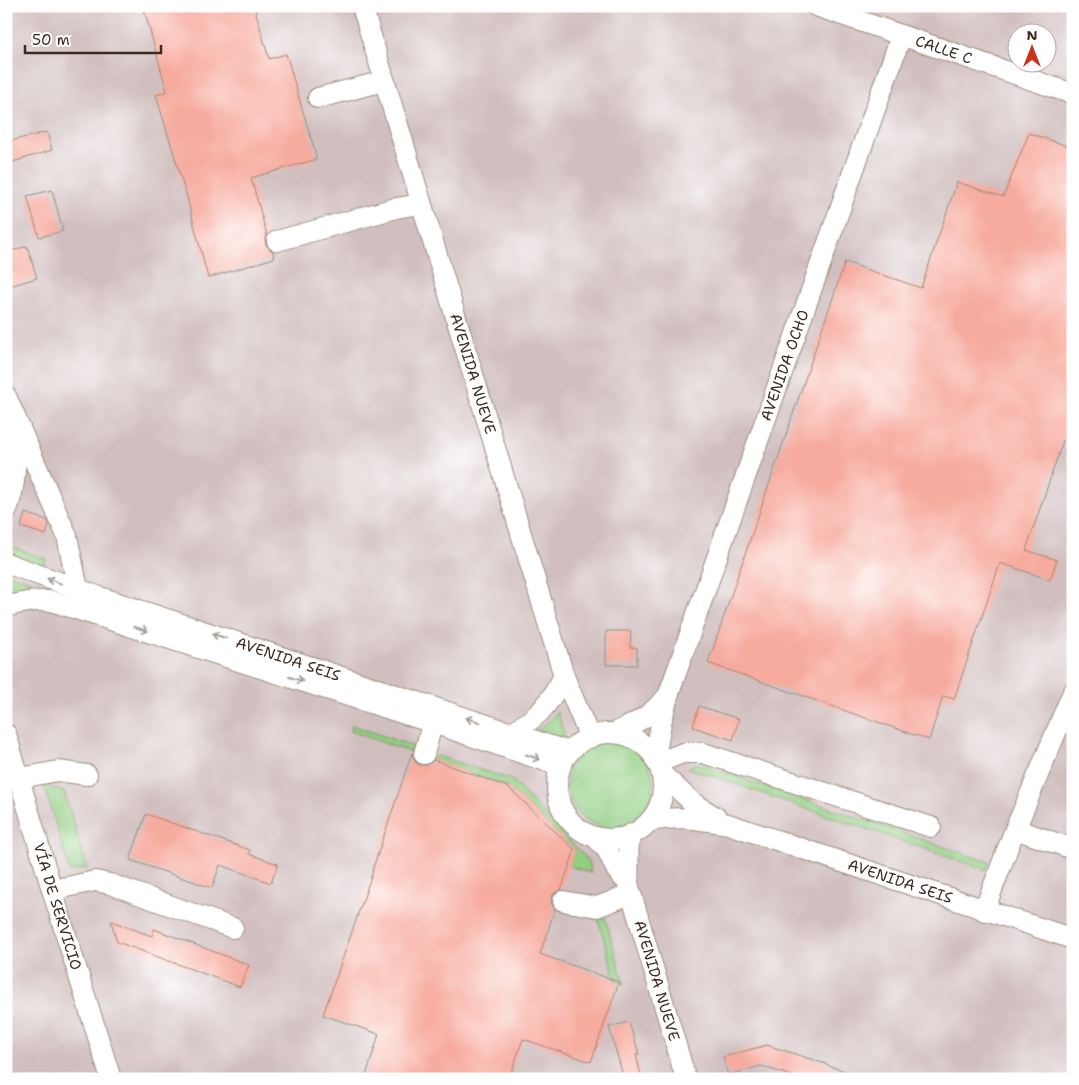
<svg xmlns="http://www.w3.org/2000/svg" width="1079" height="1085" viewBox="0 0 1079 1085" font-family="'Shantell Sans',sans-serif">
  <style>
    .industrial { fill: #d1bfbf; fill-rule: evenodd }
    .green { fill: #92cd82; stroke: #667c50 }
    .building { fill: #f7aa9e }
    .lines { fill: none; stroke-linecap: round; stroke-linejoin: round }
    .minor-casing { stroke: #988c7c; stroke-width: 22 }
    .minor { stroke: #fff; stroke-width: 20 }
    .oneway { stroke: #a79f9a }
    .labels { text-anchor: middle; stroke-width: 4; stroke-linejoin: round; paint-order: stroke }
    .street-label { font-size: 15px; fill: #3b2a1e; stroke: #fff }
  </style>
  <rect width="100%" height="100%" fill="#fff"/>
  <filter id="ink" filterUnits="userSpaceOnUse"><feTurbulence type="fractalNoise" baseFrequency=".02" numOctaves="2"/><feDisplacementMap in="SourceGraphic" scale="10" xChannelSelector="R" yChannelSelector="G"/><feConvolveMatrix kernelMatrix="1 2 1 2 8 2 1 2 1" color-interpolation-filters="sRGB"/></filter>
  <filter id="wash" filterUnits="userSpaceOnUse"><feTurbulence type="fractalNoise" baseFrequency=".0096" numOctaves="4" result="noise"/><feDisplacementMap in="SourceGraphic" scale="20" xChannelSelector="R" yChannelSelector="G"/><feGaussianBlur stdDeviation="1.12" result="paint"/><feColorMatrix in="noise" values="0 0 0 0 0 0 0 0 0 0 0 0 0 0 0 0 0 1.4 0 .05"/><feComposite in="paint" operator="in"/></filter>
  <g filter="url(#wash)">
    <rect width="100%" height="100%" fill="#f4edd9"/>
    <path class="industrial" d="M 6,6 L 1073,6 L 1073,1079 L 11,1079 L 6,1062 ZM 1016,32 L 1046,32 L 1046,62 L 1016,62 Z"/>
    <path class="green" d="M 6,545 L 46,559 L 44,566 L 6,552 Z
      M 6,572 L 59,591 L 32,590 L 6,595 Z
      M 557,712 L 565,736 L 564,740 L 536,731 L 549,721 Z
      M 352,725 L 412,746 L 412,753 L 351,731 Z
      M567 784a43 43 0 1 1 86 0a43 43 0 1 1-86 0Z
      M 438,756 L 512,780 L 579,851 C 587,857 590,863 591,873 L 569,866 L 575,850 L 508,787 L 433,760 L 435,757 Z
      M 696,763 L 989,862 L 986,870 L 688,768 Z
      M 44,785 L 64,792 L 87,868 L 70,872 Z
      M 605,917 L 624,984 L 616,981 L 598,919 Z"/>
    <g id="blocks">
      <path class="building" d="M 143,6 L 254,6 L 269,59 L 286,54 L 317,159 L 251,178 L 267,235 L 265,239 L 266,245 L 273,252 L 274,258 L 208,278 L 188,201 L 156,95 L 167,91 Z
        M 47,132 L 52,150 L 6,164 L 6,142 Z
        M 1029,133 L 1073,148 L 1073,411 L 1026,550 L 1057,560 L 1050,580 L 1000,563 L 954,699 L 943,696 L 929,740 L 708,663 L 845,262 L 921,288 L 957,182 L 1003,197 Z
        M 52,190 L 63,231 L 39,237 L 27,196 Z
        M 27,246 L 37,278 L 6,287 L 6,253 Z
        M 25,513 L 47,520 L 49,525 L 46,535 L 21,527 Z
        M 606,631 L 631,631 L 630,647 L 637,648 L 637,665 L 606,665 Z
        M 699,706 L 739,719 L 733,740 L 693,727 Z
        M 412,753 L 415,762 L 420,765 L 427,765 L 434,760 L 508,787 L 575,850 L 561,890 L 554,893 L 551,898 L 552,905 L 555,909 L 540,954 L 619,982 L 591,1062 L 523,1039 L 509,1079 L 365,1079 L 379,1034 L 323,1015 L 373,871 L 372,871 Z
        M 146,814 L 250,850 L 249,854 L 278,864 L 271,883 L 220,865 L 212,888 L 130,860 Z
        M 111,921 L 152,936 L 154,929 L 249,965 L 240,987 L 117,942 Z
        M 629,1022 L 639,1054 L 636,1055 L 642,1079 L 624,1079 L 609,1027 Z
        M 767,1045 L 826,1064 L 826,1065 L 859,1076 L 858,1079 L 801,1079 L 761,1066 L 728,1075 L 723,1057 Z"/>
    </g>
  </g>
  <g filter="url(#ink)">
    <use href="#blocks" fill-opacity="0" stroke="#988c7c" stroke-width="1"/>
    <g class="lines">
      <g class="minor-casing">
        <g id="minor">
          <path id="s1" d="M 362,6 L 564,676 L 590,738"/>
          <path id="s2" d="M 816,6 L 1073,94"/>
          <path d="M 318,98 L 384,81"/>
          <path d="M 277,241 L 396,208 L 421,204"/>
          <path d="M 6,396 L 67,536 L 78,589"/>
          <path d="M 6,512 C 17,487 17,452 13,425"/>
          <path id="s3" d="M 6,563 L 100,597 L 569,752"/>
          <path d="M 6,607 C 22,602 34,600 51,601 L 433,723 L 560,766"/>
          <path d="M 614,733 C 638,722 649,717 667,697"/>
          <circle cx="610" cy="786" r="53"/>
          <path id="s4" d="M 6,734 L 52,890 L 111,1079"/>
          <path d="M 503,736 C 537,720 546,709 564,676"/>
          <path d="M 424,754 L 436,710"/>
          <path id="s5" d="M 655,759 L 661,723 L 668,696 L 901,36"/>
          <path d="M 657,763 L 683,753 L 703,753 L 931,827"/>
          <path d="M 662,774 L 691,801 L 717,818"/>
          <path d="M 20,778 L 58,771 L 87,775"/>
          <path id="s6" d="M 650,821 C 680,815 699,820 728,824 L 1073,939"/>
          <path d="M 1015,829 L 1073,849"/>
          <path id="s7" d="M 631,834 C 626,849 630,867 628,883 L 686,1079"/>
          <path d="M 595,837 L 607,850 L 617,871 L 628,883"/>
          <path d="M 52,890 L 95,881 L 110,884 L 233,928"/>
          <path d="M 563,901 L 597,907 L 631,894"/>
          <path d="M 984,911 L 1012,837 L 1073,692"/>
        </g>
      </g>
      <use href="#minor" class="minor"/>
    </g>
    <defs><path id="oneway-shaft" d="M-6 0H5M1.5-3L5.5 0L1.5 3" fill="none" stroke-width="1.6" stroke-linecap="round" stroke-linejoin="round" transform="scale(1.25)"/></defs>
    <g class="oneway">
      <use href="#oneway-shaft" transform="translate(54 581) rotate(-159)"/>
      <use href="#oneway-shaft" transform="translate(141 629) rotate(18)"/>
      <use href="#oneway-shaft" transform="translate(219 636) rotate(-162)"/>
      <use href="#oneway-shaft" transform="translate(296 679) rotate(18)"/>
      <use href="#oneway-shaft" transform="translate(473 720) rotate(-162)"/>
      <use href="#oneway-shaft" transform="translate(533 757) rotate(19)"/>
    </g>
  </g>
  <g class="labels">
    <g class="street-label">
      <text dy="5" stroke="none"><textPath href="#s2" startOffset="135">CALLE C</textPath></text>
      <text dy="5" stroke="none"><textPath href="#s5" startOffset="415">AVENIDA OCHO</textPath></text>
      <text dy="5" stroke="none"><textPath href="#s1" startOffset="384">AVENIDA NUEVE</textPath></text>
      <text dy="5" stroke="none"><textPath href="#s3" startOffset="298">AVENIDA SEIS</textPath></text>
      <text dy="5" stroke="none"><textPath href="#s6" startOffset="260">AVENIDA SEIS</textPath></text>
      <text dy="5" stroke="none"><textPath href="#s4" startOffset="180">VÍA DE SERVICIO</textPath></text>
      <text dy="5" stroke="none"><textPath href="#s7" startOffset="151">AVENIDA NUEVE</textPath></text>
    </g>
  </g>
  <rect width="1079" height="1085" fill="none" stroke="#fff" stroke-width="25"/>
  <g transform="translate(1032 48)"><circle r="24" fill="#ffffff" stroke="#b1aaa5"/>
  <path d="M0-4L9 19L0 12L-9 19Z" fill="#c8321e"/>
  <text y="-8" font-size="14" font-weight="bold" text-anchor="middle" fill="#3b2a1e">N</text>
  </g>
  <path d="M25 45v8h136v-8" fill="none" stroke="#3b2a1e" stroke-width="2.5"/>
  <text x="32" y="45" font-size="15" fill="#3b2a1e" stroke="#ffffff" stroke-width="4" paint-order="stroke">50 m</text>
</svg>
